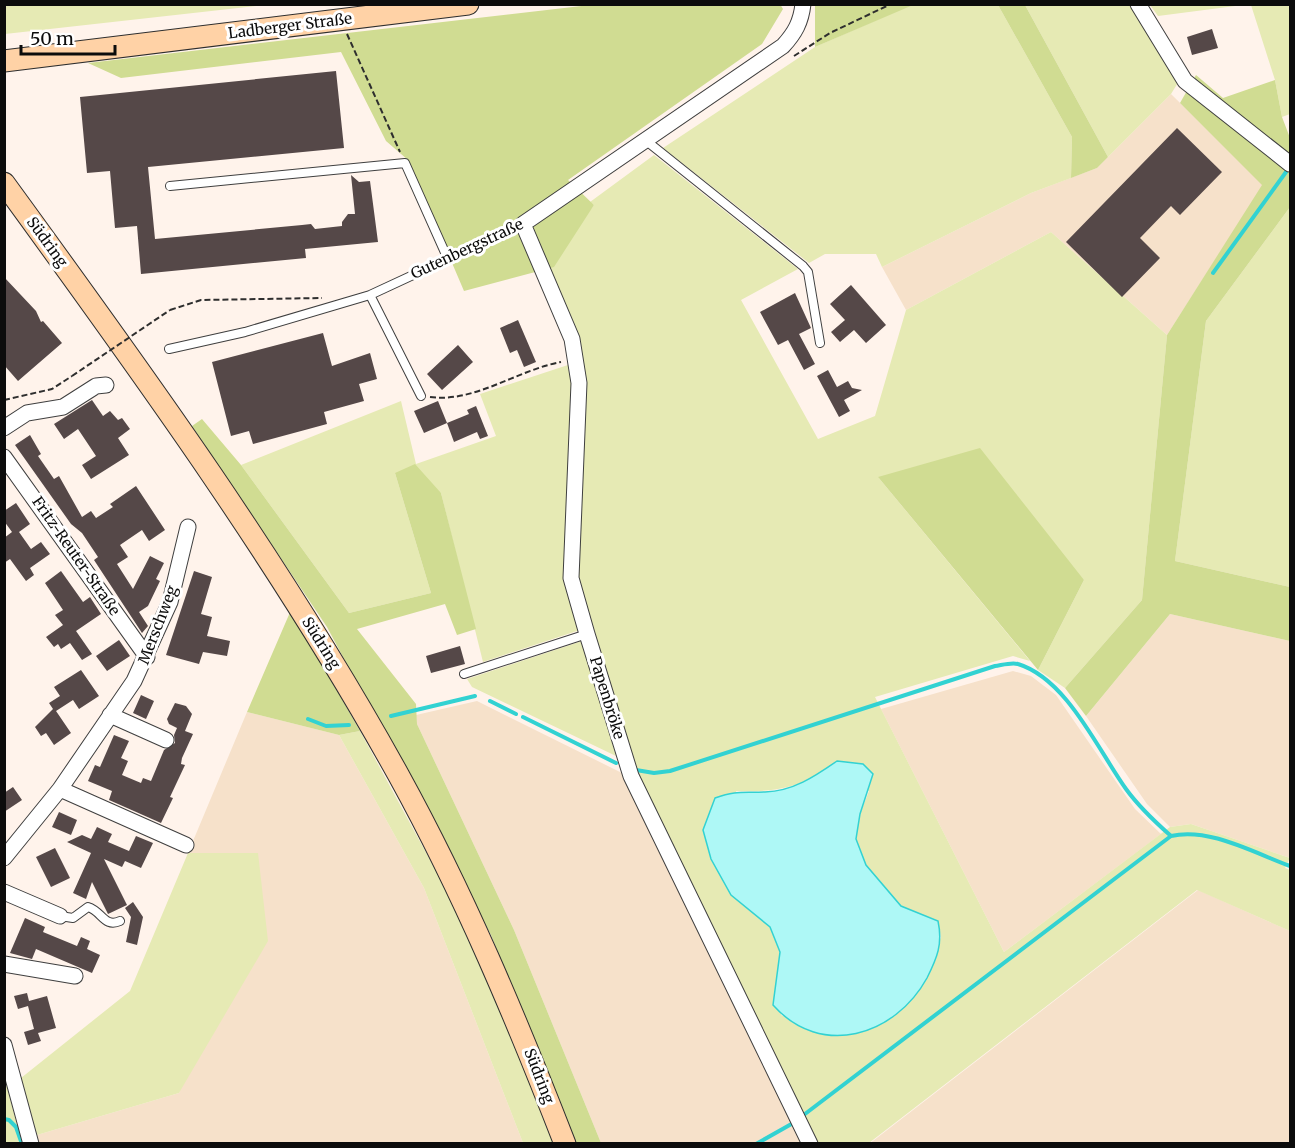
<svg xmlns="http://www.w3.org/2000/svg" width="1295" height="1148" viewBox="0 0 1295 1148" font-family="Merriweather,serif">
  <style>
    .farmland { fill: #f6e1ca }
    .green { fill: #e6eab4; fill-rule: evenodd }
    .forest { fill: #d0dc92 }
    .water { fill: #aef8f6; stroke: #32d2d2; stroke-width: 1.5 }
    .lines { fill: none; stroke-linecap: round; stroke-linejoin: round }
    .stream { stroke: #32d2d2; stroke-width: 4 }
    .building { fill: #554848 }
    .lane-casing { stroke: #3f3f3f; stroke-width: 10 }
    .street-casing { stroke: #3f3f3f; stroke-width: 17 }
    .secondary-casing { stroke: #2e2e2e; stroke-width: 23 }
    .path { stroke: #2e2e2e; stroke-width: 2; stroke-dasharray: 6 3; stroke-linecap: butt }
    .lane { stroke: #fff; stroke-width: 8 }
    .street { stroke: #fff; stroke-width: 15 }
    .secondary { stroke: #ffd2a6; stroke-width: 21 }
    .path-bridge { stroke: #2e2e2e; stroke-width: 2; stroke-dasharray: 6 3; stroke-linecap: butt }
    .labels { text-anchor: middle; stroke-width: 6; stroke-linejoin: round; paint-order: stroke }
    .street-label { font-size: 15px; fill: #0c0c0c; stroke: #fff }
  </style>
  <rect width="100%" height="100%" fill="#fff3eb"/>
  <path class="farmland" d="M 1171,94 L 1263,185 L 1167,335 L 1051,232 L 906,310 L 882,267 L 1031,193 L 1097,168 Z
    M 1170,614 L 1290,641 L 1290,858 L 1191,824 L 1170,827 L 1147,804 L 1086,716 Z
    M 1013,671 L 1031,676 L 1056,695 L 1135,809 L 1161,834 L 1004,952 L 881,709 Z
    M 477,701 L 622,773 L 808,1143 L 601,1143 L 514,930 L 417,724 L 416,715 Z
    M 247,712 L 339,735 L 424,888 L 523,1143 L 40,1144 L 37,1135 L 179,1093 L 258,854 L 188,853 Z
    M 1198,890 L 1290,931 L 1290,1143 L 869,1144 Z"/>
  <path class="green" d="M 5,4 L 265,4 L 265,5 L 5,34 Z
    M 913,4 L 998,5 L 1072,137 L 1071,178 L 1031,193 L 882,267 L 876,254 L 825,254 L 809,263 L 663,148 L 815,47 Z
    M 1025,5 L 1133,5 L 1179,81 L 1171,94 L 1108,157 Z
    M 1150,5 L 1243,5 L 1158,16 Z
    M 1251,5 L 1290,5 L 1290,114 L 1282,117 L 1275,80 Z
    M 654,155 L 798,269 L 741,300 L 818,439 L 875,416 L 906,310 L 1051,232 L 1167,335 L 1142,600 L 1065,688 L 1038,670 L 1084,580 L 878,477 L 1030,661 L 1013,656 L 875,697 L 1004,952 L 1170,827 L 1191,824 L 1290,858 L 1285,868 L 1290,870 L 1290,931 L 1197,890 L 869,1143 L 818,1143 L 799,1109 L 639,777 L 578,577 L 586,383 L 579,336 L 547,268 L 594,205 L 590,202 ZM 815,777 L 869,791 L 860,814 L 856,839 L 866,865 L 901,907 L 938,921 L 941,938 L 825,1035 L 781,1015 L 778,977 L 780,952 L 770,927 L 736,791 C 765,792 788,790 815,777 Z
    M 1290,207 L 1290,587 L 1175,561 L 1206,321 Z
    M 574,363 L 565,579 L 580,630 L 483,662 L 441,493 L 395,473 L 431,593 L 349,613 L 241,465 L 401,401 L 416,464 L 496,436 L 480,394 Z
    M 582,641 L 616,756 L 472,687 L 467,679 Z
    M 360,731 L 442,882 L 507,1017 L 555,1143 L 523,1143 L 424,888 L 339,735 Z
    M 188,853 L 258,853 L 268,941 L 179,1093 L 37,1135 L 21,1078 L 130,991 Z
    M 5,1080 L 22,1143 L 5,1143 Z"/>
  <path class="forest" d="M 780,4 L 783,9 L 762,44 L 568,180 L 594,205 L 554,267 L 464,291 L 408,160 L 386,141 L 341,52 L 121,78 L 88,63 L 590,5 Z
    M 815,5 L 815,4 L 913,5 L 815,47 Z
    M 998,5 L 1025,5 L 1108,157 L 1097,168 L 1071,178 L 1072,137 Z
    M 1196,75 L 1223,98 L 1275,80 L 1282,117 L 1290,138 L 1290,207 L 1206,321 L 1175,561 L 1290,587 L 1290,641 L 1170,614 L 1086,716 L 1065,688 L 1142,600 L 1167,335 L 1262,185 L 1180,103 Z
    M 202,419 L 241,465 L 349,613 L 431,593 L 395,473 L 415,464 L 441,493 L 476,629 L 457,635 L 445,604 L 357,629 L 416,704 L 417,724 L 514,930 L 601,1143 L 573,1143 L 491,935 L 327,627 L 192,426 Z
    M 980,448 L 1084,580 L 1038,670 L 878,477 Z
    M 291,610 L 360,731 L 339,735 L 247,712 Z"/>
  <path class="water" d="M 837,761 L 863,764 L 873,774 L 860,814 L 856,839 L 866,865 L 901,906 L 938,921 C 943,944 937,958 927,978 C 895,1036 821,1059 773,1005 L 780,952 L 770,927 L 731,895 L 711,859 L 703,830 L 715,798 C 737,790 743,793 765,792 C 793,791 814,777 837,761 Z"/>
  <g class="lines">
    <path class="stream" d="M 1213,273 L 1286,172
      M 490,701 L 516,714
      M 391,716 L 475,696
      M 523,717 L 616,763
      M 308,719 L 326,726 L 349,725
      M 636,770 L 654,773 L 670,771 L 995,666 C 1002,665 1012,662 1018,664 C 1067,679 1098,750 1126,789 C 1139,807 1154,821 1171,836
      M 801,1117 L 1171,836 C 1209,827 1254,853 1290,866
      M 4,1119 L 9,1120 L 16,1127 L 22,1144
      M 756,1144 L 795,1122"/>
  </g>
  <path class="building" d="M 1212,29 L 1218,48 L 1192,55 L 1187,37 Z
    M 336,71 L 344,148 L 148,167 L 155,239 L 302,225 L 311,224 L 315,229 L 342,226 L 342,222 L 348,214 L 355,214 L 351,175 L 359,182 L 370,181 L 378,242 L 305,249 L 306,258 L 141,274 L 137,226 L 115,228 L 110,171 L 87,173 L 80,97 Z
    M 1177,128 L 1222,172 L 1180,215 L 1171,206 L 1140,238 L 1160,258 L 1122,297 L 1066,242 Z
    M 4,277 L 36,311 L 41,322 L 43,321 L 62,343 L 18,381 L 4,365 Z
    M 851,285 L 886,325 L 866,343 L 854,330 L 840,342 L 831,332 L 845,320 L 830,304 Z
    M 795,293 L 811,328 L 799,334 L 815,364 L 804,370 L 788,340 L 778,345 L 760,312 Z
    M 518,320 L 536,362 L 524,367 L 517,350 L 510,353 L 500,328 Z
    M 323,333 L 332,366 L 370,353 L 377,379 L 359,384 L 364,401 L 324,412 L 327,424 L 253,444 L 249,431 L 231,436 L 212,362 Z
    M 458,345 L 473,362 L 442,390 L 427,374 Z
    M 828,370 L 837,387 L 848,381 L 852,388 L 862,390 L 844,400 L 850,411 L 839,417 L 817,376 Z
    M 92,400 L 103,416 L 110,411 L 118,420 L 122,418 L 130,429 L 118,438 L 129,455 L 91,479 L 82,465 L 96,456 L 78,429 L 64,439 L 54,424 Z
    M 438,401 L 447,423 L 469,414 L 467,410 L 476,406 L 488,436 L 480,439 L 477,432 L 454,442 L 447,423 L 424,433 L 414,411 Z
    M 30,435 L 41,454 L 38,456 L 54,479 L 59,476 L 82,517 L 91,511 L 96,518 L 113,507 L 110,504 L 136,486 L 165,530 L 149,541 L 142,530 L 120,545 L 128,557 L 117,564 L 133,589 L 150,556 L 164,563 L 156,579 L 160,581 L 148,606 L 139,612 L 148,626 L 142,633 L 94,560 L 98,557 L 82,533 L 71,524 L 15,445 Z
    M 16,503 L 30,524 L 19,532 L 31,549 L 41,542 L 50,554 L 30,568 L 34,575 L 26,581 L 10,559 L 4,563 L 4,538 L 12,532 L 4,521 L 4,511 Z
    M 61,571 L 83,602 L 90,597 L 101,614 L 76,631 L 92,654 L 82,660 L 70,643 L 61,649 L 58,644 L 54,647 L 46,637 L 63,625 L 55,615 L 63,610 L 45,583 Z
    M 194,571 L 212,577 L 201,614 L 212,617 L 207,636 L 230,641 L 227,656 L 203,652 L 199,664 L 166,655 Z
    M 119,640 L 130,656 L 107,671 L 96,656 Z
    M 460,646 L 465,664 L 431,673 L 426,656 Z
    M 81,670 L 99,696 L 79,709 L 73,700 L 56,711 L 71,733 L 54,745 L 46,733 L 41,736 L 35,727 L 53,709 L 49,703 L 60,696 L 54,687 Z
    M 141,695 L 154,701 L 146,719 L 133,713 Z
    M 175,703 L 186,706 L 192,714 L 185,731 L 193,734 L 182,758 L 181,764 L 185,765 L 170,797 L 173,798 L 161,823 L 109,800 L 112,791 L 88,781 L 95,765 L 100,767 L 114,735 L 129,741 L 121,758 L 128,761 L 122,775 L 141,783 L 143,778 L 151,781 L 164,750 L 175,743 L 174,735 L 177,728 L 169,724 L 167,719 Z
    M 13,787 L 22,800 L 4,812 L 4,793 Z
    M 59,812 L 77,820 L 71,835 L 52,827 Z
    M 97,827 L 112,834 L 108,842 L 129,851 L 136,836 L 153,843 L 141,868 L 125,861 L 122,867 L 104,859 L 127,905 L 108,914 L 92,882 L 86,899 L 73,893 L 91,853 L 67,842 L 82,835 L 91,839 Z
    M 55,848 L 70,878 L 51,887 L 36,857 Z
    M 133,902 L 143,917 L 137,945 L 126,942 L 131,917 L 125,908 Z
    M 25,918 L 45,927 L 43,932 L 77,946 L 81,937 L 90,941 L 87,949 L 100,955 L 92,973 L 36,949 L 32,959 L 10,953 Z
    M 27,993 L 29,1001 L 47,996 L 56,1028 L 38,1033 L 41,1041 L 28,1045 L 24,1032 L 34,1029 L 28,1006 L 18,1009 L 14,996 Z"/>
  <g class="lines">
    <g class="lane-casing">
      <path id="lane" d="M 644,139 L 803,266 L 808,272 L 820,343
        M 170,186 L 405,163 L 447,257
        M 370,295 L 421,396
        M 169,349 L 245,332 L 370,295 L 523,224
        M 464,674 L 587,634
        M 60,916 L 73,918 L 88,907 C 102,911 104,928 120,921"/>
    </g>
    <g class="street-casing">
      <path id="street" d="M 803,4 C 801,22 795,33 783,46 L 523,224 L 572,339 L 579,383 L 571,578 L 587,634 L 631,776 L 810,1144
        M 1138,4 L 1185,81 L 1290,164
        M 4,428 L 27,413 L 63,407 L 96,386 L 106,385
        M 4,457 L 147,657
        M 110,715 L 166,740
        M 60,789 L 186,845
        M 4,858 L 60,789 L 134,681 L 170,602 L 188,527
        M 4,892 L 60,916
        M 4,964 L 75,976
        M 4,1045 L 31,1144"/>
    </g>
    <g class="secondary-casing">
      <path id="secondary" d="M 4,61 L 468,4
        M 4,183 C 144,375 284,568 399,776 C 464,894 516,1018 565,1144"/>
    </g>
    <path class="path" d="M 347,34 L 400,152
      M 794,56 L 830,33 L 891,4
      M 170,310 L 201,300 L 322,298
      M 430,397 C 475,403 517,370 561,362
      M 4,400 L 52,389 L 72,376"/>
    <use href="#lane" class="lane"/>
    <use href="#street" class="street"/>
    <use href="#secondary" class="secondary"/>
    <path class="path-bridge" d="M 72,376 L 170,310"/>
  </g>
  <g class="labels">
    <g class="street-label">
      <text transform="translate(290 26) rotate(-7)" y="5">Ladberger Straße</text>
      <text transform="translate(47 242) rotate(54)" y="5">Südring</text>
      <text transform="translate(467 249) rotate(-25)" y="5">Gutenbergstraße</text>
      <text transform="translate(76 556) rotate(55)" y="5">Fritz-Reuter-Straße</text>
      <text transform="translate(158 625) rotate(-69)" y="5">Merschweg</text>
      <text transform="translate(321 643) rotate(58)" y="5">Südring</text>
      <text transform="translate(607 698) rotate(73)" y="5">Papenbröke</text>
      <text transform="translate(539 1076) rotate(69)" y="5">Südring</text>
    </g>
  </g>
  <rect width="1295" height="1148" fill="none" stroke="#0c0c0c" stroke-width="12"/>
  <path d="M21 45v9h94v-9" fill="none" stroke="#0c0c0c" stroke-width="3"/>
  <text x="30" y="45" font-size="18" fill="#0c0c0c" stroke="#ffffff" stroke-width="4.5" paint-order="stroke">50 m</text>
</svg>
